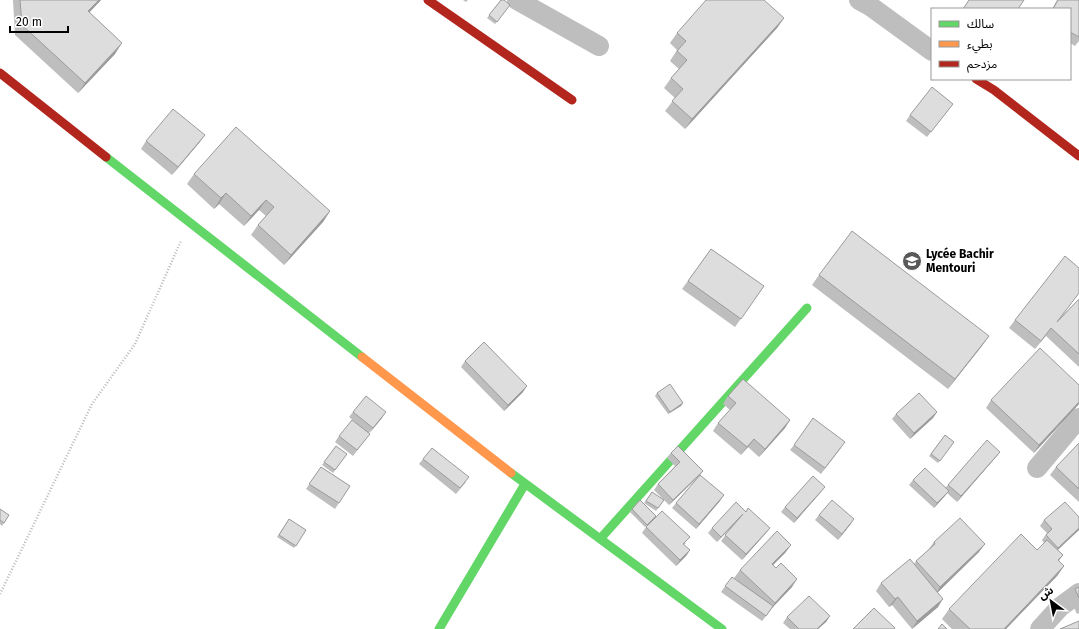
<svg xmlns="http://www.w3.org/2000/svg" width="1079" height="629" viewBox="0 0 1079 629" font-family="'Fira Sans','Noto Sans Arabic',sans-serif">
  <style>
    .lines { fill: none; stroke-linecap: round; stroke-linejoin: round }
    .path { stroke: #b8b8b8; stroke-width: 2.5; stroke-dasharray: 1 2; stroke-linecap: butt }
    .street { stroke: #bebebe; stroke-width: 20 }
    .fast { stroke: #63d668; stroke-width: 9 }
    .slow { stroke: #ff974d; stroke-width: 9 }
    .jam { stroke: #b3261e; stroke-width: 9 }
    .wall { fill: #bebebe }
    .shaded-wall { fill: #9b9b9b }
    .building { fill: #ddd; stroke: #9b9b9b }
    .labels { text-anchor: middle; stroke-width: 3; stroke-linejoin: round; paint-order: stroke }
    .poi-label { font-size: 12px; font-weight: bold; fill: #000; stroke: #fff; text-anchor: start }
  </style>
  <rect width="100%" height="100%" fill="#fff"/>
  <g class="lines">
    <path class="path" d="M 0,594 L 92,404 L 135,344 L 181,241"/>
    <path class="street" d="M 517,0 L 599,46
      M 859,0 L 870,6 L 932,51
      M 1037,468 L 1079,418
      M 1040,629 L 1060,607 L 1079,593"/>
    <path class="fast" d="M 106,157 L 362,357
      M 511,473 L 722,629
      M 600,539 L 807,308
      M 439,629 L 525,484"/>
    <path class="slow" d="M 362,357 L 511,473"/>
    <path class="jam" d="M 428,0 L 572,100
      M 0,73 L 106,157
      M 976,79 L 994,90 L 1079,156"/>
  </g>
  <path class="wall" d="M 13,0 L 101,0 L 89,13 L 115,54 L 78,93 L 15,35 Z
    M 463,0 L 468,0 L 466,2 Z
    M 501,0 L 510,5 L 495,24 L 487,18 Z
    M 1057,0 L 1079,0 L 1079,41 L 1075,46 L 1070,43 L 1070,9 L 1052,9 Z
    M 784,18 L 777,28 L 685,129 L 665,111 L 675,98 L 664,88 L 671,78 L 679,69 L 670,61 L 677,50 L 670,43 L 677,33 Z
    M 953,104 L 927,137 L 906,121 L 910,115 Z
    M 205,135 L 199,143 L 172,175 L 141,149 L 146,141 Z
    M 194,174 L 330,211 L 323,222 L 284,265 L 251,235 L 258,225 L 266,216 L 259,210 L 244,226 L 219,204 L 214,209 L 187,184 Z
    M 711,249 L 764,286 L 735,327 L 682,289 Z
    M 1079,268 L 1079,293 L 1059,319 L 1079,299 L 1079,367 L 1046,336 L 1035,349 L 1009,328 L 1015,320 Z
    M 819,275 L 989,336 L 948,389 L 812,285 Z
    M 465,361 L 523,392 L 504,411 L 461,367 Z
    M 657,393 L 683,403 L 681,406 L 668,414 L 655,396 Z
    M 728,396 L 790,420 L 785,428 L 759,457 L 748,447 L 741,455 L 713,431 L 718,423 L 730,410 L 723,404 Z
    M 991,400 L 1079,404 L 1034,453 L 986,408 Z
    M 353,412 L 382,418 L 369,433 L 366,439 L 353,456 L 335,442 L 339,436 L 355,422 L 349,417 Z
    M 937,412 L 933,418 L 910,439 L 892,419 L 896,414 Z
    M 945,435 L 954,442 L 938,463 L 929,456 Z
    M 1079,443 L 1079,502 L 1050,475 L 1056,467 Z
    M 794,445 L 841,448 L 821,474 L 790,450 Z
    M 336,446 L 347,454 L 333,473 L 322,465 Z
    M 1000,452 L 996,457 L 957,502 L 947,493 L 934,508 L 909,485 L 913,480 L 946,487 L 948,485 Z
    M 671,453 L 703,471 L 699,476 L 669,505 L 654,490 L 658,484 L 675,466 L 667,458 Z
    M 423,459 L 466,482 L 456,494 L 419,464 Z
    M 321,467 L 350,486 L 335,509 L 306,489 Z
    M 652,492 L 664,500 L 656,511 L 644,503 Z
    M 821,492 L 794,523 L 781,512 L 785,507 Z
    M 720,501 L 696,529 L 672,508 L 676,503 Z
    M 0,509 L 9,515 L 2,526 L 0,524 Z
    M 632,509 L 654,519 L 645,527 L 630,512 Z
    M 746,512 L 770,528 L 766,533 L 742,560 L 721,541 L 733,525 L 717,542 L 708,533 L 712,528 Z
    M 819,515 L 850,525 L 838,540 L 815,520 Z
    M 289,519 L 306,530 L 294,548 L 277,537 Z
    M 1044,520 L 1079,530 L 1058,550 L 1063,555 L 1059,561 L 1064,566 L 1057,576 L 1006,629 L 952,629 L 942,619 L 949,609 L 1037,550 L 1044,543 L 1042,540 L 1047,533 L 1040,526 Z
    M 646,527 L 686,543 L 684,545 L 690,550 L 686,556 L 676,566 L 642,533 Z
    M 934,542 L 979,552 L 938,592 L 938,607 L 912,629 L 892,605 L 889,607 L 876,591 L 881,583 L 914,564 L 916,561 L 928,550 Z
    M 791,545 L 785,553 L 773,565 L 792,587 L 772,608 L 762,621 L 721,592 L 732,577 L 737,580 L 734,578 L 740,570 Z
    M 1079,587 L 1079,613 L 1077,614 L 1069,597 L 1075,589 Z
    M 830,616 L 826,622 L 818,629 L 790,629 L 783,623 L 787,617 Z"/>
  <path class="shaded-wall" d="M 99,0 L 101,0 L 81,21 L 88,11 Z
    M 784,18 L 777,28 L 685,129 L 692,119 Z
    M 122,43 L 115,54 L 78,93 L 85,83 Z
    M 205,135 L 199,143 L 172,175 L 178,167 Z
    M 226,193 L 219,204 L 214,209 L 221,198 Z
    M 266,200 L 259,210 L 244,226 L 251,216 Z
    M 330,211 L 323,222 L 284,265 L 291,255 Z
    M 989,336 L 982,346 L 948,389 L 955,379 Z
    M 527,386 L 523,392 L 504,411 L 508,405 Z
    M 1079,402 L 1079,404 L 1034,453 L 1039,445 Z
    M 683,403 L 681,406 L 668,414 L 670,412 Z
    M 386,412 L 382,418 L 369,434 L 373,428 Z
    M 937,412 L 933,418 L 910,439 L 914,433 Z
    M 790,420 L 785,428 L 759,457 L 765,449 Z
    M 754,439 L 748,447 L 741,455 L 747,447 Z
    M 1000,452 L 996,457 L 957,502 L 961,496 Z
    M 703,471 L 699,476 L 669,505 L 673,500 Z
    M 825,487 L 821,492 L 794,523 L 797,518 Z
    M 949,491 L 945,496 L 934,508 L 937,503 Z
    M 724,495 L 720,501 L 696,529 L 699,524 Z
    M 743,514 L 739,519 L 717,542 L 721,537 Z
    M 854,519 L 850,525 L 838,540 L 842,534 Z
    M 770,528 L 766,533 L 742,560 L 746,554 Z
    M 1079,528 L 1079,530 L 1054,553 L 1058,548 Z
    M 985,544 L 979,552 L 935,595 L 940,587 Z
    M 791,545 L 785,553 L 766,572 L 772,564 Z
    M 690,550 L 686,556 L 676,566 L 680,560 Z
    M 1064,566 L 1057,576 L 1006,629 L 1004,629 Z
    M 797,579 L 792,587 L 772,608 L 762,621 L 775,603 Z
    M 898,597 L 892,605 L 889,607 L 895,599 Z
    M 943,599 L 938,607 L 912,629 L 917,621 Z
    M 830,616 L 826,622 L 818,629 L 817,629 Z"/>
  <path class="building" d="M 20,0 L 99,0 L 88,11 L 122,43 L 85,83 L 22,25 Z
    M 501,0 L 504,0 L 510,5 L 497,22 L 489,15 Z
    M 706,0 L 764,0 L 784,18 L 692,119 L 672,101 L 683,89 L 671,78 L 687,60 L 677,51 L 686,41 L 677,33 Z
    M 969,0 L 1024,0 L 1018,9 L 963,9 Z
    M 1058,0 L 1079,0 L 1079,37 L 1070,32 L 1070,9 L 1053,9 Z
    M 932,87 L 953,104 L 931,132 L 910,115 Z
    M 173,109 L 205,135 L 178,167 L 146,141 Z
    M 236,127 L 330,211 L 291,255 L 258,225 L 274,207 L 266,200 L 251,216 L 226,193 L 221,198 L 194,174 Z
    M 852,231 L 989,336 L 955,379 L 819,275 Z
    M 711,249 L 764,286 L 741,319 L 688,281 Z
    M 1065,256 L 1079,268 L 1079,293 L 1057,322 L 1079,299 L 1079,354 L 1051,328 L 1041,341 L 1015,320 Z
    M 484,342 L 527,386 L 508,405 L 465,361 Z
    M 1040,348 L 1079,385 L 1079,402 L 1039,445 L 991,400 Z
    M 743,379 L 790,420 L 765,449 L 754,439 L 747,447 L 718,423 L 736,403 L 728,396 Z
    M 670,384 L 683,403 L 670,412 L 657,393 Z
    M 919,393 L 937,412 L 914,433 L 896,414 Z
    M 366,396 L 386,412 L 373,428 L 353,412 Z
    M 813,418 L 845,442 L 825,468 L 794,445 Z
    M 352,420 L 370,434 L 357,450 L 339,436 Z
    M 945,435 L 954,442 L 940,461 L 931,454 Z
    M 987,440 L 1000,452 L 961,496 L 948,485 Z
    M 1079,443 L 1079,489 L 1056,467 Z
    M 336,446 L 347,454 L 335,470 L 324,462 Z
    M 678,446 L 703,471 L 673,500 L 658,484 L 680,462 L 671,453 Z
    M 432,448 L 469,477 L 460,488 L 423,459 Z
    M 321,467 L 350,486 L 339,503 L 309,484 Z
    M 925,468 L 949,491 L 937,503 L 913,480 Z
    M 700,475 L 724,495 L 699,524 L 676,503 Z
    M 813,476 L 825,487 L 797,518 L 785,507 Z
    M 652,492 L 664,500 L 658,508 L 646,501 Z
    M 640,500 L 656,516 L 647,525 L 632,509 Z
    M 832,500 L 854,519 L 842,534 L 819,515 Z
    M 736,502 L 746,512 L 748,508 L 770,528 L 746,554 L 725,535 L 743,514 L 721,537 L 712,528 Z
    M 1065,502 L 1079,517 L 1079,528 L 1058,548 L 1046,535 L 1052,529 L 1044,520 Z
    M 0,509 L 9,515 L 4,523 L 0,520 Z
    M 662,511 L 690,537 L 683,544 L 690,550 L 680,560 L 646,527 Z
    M 960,518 L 985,544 L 940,587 L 916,561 L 935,544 L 934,542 Z
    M 289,519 L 306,530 L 296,546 L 279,535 Z
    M 777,531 L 791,545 L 772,564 L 776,568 L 781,563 L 797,579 L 775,603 L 740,570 Z
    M 1021,534 L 1037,550 L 1047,540 L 1063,555 L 1058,560 L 1064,566 L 1004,629 L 970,629 L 949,609 Z
    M 910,559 L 943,599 L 917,621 L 898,597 L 895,599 L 881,583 Z
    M 732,577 L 773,606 L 766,616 L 725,586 Z
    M 1079,587 L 1079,598 L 1075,589 Z
    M 809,596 L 830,616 L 817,629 L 799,629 L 787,617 Z
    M 874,608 L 895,628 L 894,629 L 853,629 Z
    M 1079,621 L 1079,629 L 1060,629 Z
    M 942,624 L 947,629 L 938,629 Z"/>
  <defs>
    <g id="school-disc" transform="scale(1)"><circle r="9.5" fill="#595959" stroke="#fff"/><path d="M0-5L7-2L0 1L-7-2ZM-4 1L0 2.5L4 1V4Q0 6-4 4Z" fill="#fff"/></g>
  </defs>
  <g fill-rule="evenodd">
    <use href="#school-disc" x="912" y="261"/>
  </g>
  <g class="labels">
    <g class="poi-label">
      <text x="926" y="258">Lycée Bachir<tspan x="926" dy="14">Mentouri</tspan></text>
    </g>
  </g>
  <rect x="931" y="8" width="140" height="72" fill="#ffffff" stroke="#999999"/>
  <rect x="939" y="21" width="20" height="6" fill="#63d668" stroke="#999999"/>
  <text x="967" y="28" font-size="12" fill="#000000">سالك</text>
  <rect x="939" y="41" width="20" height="6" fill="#ff974d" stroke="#999999"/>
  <text x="967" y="48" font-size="12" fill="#000000">بطيء</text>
  <rect x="939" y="61" width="20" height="6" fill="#b3261e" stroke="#999999"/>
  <text x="967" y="68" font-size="12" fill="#000000">مزدحم</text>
  <g transform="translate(1051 601) rotate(328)" stroke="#ffffff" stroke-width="3" paint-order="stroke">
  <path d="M0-3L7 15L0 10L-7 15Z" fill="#000000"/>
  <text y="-6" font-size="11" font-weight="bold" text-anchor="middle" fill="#000000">ش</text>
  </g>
  <path d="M10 26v6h58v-6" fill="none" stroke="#000000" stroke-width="2"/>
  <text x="16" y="26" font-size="12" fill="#000000" stroke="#ffffff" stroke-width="3" paint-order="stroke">20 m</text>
</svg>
